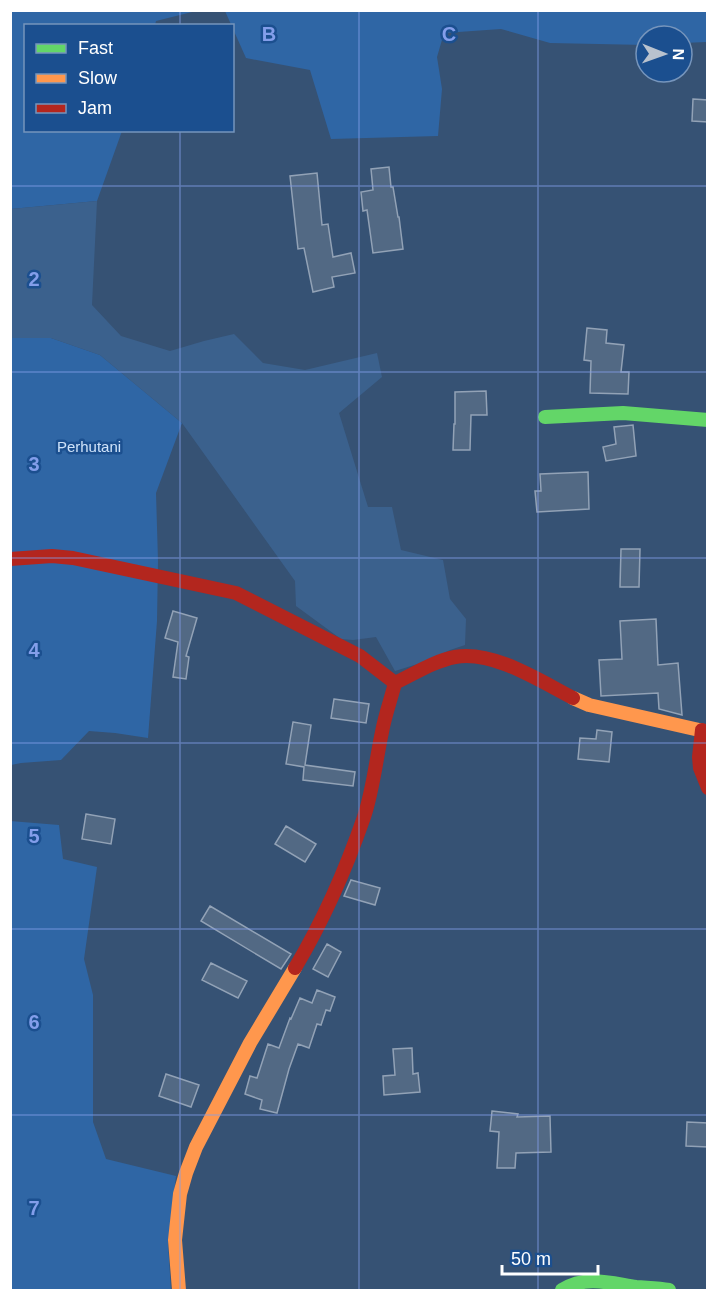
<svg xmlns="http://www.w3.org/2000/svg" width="718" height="1301" viewBox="0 0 718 1301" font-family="Helvetica,sans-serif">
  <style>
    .green { fill: #2f66a5 }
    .water { fill: #3b618d }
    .building { fill: #526984; stroke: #92a2b6; stroke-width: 1.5 }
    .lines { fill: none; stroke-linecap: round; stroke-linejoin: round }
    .fast { stroke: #63d668; stroke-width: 14 }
    .slow { stroke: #ff974d; stroke-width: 14 }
    .jam { stroke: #b3261e; stroke-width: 14 }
    .grid { fill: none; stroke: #839eea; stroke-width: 1.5; stroke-opacity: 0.55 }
    .labels { text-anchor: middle; stroke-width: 5; stroke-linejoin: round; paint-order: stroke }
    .park-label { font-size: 15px; fill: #cfe3fa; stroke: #1b4f8f }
    .grid-label { font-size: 20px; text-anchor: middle; font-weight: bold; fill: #839eea; stroke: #1b4f8f; stroke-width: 5; stroke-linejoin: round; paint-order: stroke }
  </style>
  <rect width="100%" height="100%" fill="#365274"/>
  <path class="green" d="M 11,11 L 196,11 L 156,21 L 155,25 L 26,26 L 26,130 L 122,131 L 97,201 L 11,209 Z
    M 225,11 L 707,11 L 707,42 L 682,43 L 682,36 L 646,36 L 646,45 L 550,43 L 501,29 L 444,33 L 437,57 L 442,89 L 438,136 L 331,139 L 310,70 L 246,58 Z
    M 10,338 L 51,338 L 100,355 L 182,423 L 156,493 L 158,561 L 157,621 L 148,738 L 115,733 L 89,731 L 61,760 L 21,763 L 11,765 Z
    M 10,821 L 59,825 L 63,859 L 97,867 L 84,959 L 93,995 L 93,1122 L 106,1159 L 176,1176 L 168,1244 L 171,1290 L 11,1290 Z"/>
  <path class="water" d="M 97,201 L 92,305 L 121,336 L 170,351 L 204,341 L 234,334 L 263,363 L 305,370 L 377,353 L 382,377 L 339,413 L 368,507 L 392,507 L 401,550 L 443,560 L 450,599 L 466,619 L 465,645 L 450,650 L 427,661 L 395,671 L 376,637 L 353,640 L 341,639 L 296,606 L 295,581 L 182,423 L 100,355 L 51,338 L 11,338 L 11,209 Z"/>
  <path class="building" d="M 693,99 L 708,100 L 708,122 L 692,121 Z
    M 389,167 L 391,187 L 393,187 L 398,217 L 399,217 L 403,249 L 373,253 L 367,210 L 363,211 L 361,192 L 373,190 L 371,169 Z
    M 317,173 L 322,225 L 328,224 L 333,257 L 351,253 L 355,273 L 332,277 L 334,287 L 313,292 L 304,248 L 298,249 L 290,176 Z
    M 587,328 L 607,330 L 606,343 L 624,345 L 621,372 L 629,372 L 628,394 L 590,393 L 591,361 L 584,360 Z
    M 486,391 L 487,415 L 471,415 L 470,450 L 453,450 L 454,424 L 455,424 L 455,392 Z
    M 633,425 L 636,456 L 606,461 L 603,447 L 616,444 L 614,427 Z
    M 588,472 L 589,509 L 537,512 L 535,491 L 541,491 L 540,474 Z
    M 621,549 L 640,549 L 639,587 L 620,587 Z
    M 173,611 L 197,618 L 186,656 L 189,657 L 186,679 L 173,677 L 178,642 L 165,638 Z
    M 656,619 L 658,665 L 678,663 L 682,715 L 659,709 L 658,693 L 601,696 L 599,660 L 622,659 L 620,621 Z
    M 334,699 L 369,704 L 366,723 L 331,718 Z
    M 293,722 L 311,725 L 305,765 L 355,772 L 353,786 L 303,780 L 304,767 L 286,764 Z
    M 597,730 L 612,732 L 609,762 L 578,759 L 580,738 L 596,739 Z
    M 86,814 L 115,819 L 111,844 L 82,839 Z
    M 286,826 L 316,844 L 305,862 L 275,844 Z
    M 351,880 L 380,888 L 375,905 L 344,896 Z
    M 210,906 L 291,954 L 281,969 L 201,921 Z
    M 327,944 L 341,952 L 328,977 L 313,969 Z
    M 211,963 L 247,981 L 238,998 L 202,980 Z
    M 317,990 L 335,997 L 330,1011 L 326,1010 L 321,1025 L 317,1024 L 309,1048 L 298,1044 L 289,1069 L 277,1113 L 260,1109 L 262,1100 L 245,1094 L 250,1076 L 257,1078 L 268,1044 L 279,1048 L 290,1018 L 291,1019 L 300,998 L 312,1003 Z
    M 412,1048 L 413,1074 L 418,1073 L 420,1092 L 384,1095 L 383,1076 L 395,1075 L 393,1049 Z
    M 166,1074 L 199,1085 L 191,1107 L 159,1096 Z
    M 492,1111 L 518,1114 L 517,1117 L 550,1116 L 551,1152 L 516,1153 L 515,1168 L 497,1168 L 499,1132 L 490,1131 Z
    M 687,1122 L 708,1123 L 708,1147 L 686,1146 Z"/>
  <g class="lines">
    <path class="fast" d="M 545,417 L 623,413 L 708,420
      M 562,1290 C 586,1275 610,1283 636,1287 C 647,1288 658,1288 669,1290"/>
    <path class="slow" d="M 573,698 L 589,705 L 708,732
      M 179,1290 L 175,1240 L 180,1194 L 186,1173 L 196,1147 L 250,1043 L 295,968"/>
    <path class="jam" d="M 10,559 L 52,556 L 73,558 L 236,593 L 360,656 L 395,683
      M 702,730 L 699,757 L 700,768 L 708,788
      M 295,968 C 323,921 346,869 364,817 C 373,790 376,760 382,732 C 385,715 391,699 395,683 C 414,674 434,661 455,657 C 493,650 540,681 573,698"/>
  </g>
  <path class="grid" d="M 180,10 L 180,26M 359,10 L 359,1290M 538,10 L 538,1290M 180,130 L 180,1290M 10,186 L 708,186M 10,372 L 708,372M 10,558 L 708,558M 10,743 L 708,743M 10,929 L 708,929M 10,1115 L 708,1115"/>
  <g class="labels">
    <g class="park-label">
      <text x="89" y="452">Perhutani</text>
    </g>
  </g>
  <g class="grid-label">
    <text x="269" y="41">B</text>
    <text x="449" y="41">C</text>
    <text x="34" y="286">2</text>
    <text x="34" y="471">3</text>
    <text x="34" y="657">4</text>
    <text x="34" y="843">5</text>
    <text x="34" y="1029">6</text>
    <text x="34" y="1215">7</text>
  </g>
  <rect width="718" height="1301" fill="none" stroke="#ffffff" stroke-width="24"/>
  <rect x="24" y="24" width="210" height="108" fill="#1b4f8f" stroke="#7695bc" stroke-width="1.5"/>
  <rect x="36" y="44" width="30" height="9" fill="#63d668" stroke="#7695bc" stroke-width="1.5"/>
  <text x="78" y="54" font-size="18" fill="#ffffff">Fast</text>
  <rect x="36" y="74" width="30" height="9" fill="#ff974d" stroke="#7695bc" stroke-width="1.5"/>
  <text x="78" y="84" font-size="18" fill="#ffffff">Slow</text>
  <rect x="36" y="104" width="30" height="9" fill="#b3261e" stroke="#7695bc" stroke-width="1.5"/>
  <text x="78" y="114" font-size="18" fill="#ffffff">Jam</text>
  <g transform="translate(664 54) rotate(91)"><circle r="28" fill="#1b4f8f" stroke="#7695bc" stroke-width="1.5"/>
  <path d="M0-4.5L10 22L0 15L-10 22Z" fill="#b9c2ce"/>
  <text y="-9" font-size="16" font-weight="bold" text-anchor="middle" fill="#ffffff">N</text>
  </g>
  <path d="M502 1265v9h96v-9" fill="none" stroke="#ffffff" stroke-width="3"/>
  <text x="511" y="1265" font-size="18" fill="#ffffff" stroke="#1b4f8f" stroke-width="4.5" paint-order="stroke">50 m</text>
</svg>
